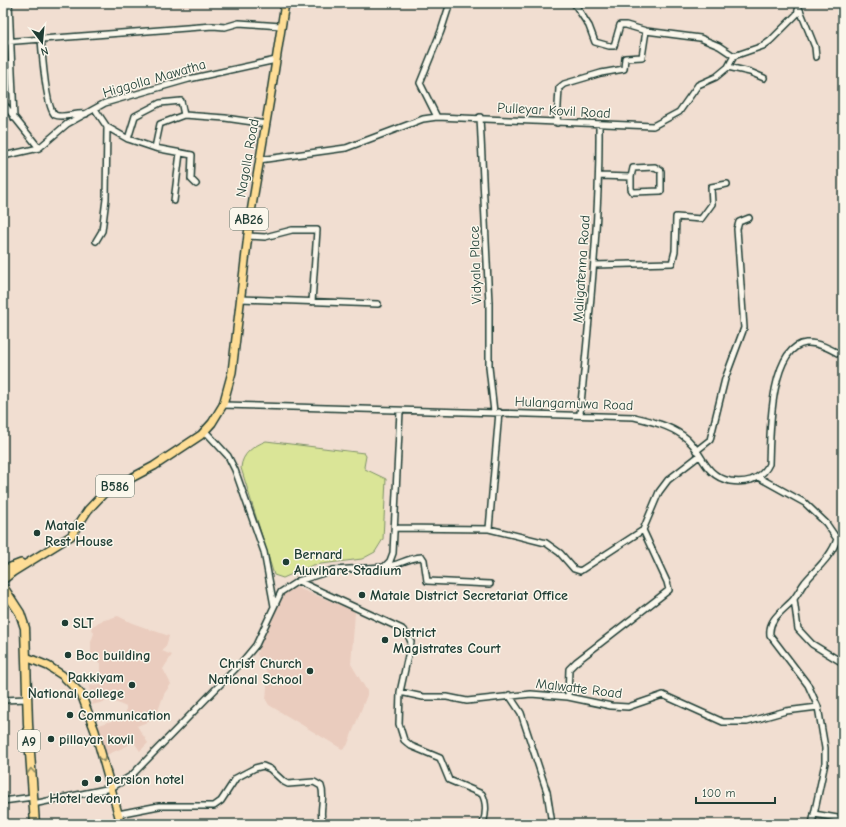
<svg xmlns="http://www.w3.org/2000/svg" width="846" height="827" viewBox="0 0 846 827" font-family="'Comic Neue',sans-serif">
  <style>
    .built { fill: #eaccbe }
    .green { fill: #dae597; stroke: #7c9166 }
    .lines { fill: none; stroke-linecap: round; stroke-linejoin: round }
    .minor-casing { stroke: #1f3d34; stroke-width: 8 }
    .major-casing { stroke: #1f3d34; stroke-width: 10 }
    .highway-casing { stroke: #1f3d34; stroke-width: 11 }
    .minor { stroke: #fbf7ec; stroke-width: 5 }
    .major { stroke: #fedd96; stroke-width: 7 }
    .highway { stroke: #fedd96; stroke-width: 8 }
    .oneway { stroke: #8e8d65 }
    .poi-dot { fill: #1f3d34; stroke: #fbf7ec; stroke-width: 1.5 }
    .labels { text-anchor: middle; stroke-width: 3; stroke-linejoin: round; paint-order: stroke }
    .shield { fill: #fbf7ec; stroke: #61756b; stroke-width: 1 }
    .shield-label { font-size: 13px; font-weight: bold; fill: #1f3d34 }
    .street-label { font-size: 14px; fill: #1f3d34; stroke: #fbf7ec }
    .poi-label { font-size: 14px; font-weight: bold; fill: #1f3d34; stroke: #fbf7ec; text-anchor: start }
  </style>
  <rect width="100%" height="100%" fill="#f1ded1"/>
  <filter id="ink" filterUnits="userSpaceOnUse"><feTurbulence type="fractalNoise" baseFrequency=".025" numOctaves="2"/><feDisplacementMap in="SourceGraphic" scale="8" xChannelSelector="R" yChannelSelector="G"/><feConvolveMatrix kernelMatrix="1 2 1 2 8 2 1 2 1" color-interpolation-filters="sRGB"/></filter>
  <g filter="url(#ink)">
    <path class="built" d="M 295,587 L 353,610 L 355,613 L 351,664 L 367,691 L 367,695 L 347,746 L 342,749 L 269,705 L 266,700 L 268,674 L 257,654 L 258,650 L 280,595 L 289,589 Z
      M 118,616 L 132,623 L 169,636 L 166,646 L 162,651 L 172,655 L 163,669 L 171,684 L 164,694 L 155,719 L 137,726 L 148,743 L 140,751 L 133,741 L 127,746 L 104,756 L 96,726 L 123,717 L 126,712 L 126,707 L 111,700 L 92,705 L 89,686 L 101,684 L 102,678 L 100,663 L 93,659 L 91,652 L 91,642 L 94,633 L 91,627 L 101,621 Z"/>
    <path class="green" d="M 266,441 L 364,453 L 366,456 L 364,467 L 365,469 L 386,479 L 383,539 L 375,552 L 362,559 L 313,565 L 283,578 L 274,575 L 241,468 C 242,453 254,446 266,441 Z"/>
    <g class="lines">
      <g class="minor-casing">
        <path id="minor" d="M 9,3 L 14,118
          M 574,3 L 589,26 L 595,42 L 609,46 L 614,46 L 620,25 L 626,25 L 646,31 L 700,38 L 719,46 L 734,56
          M 800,10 L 815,47 L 816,57
          M 41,39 C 42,52 46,109 55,115 C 63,119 77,112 86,114
          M 3,42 L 213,26 L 225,27 L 239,23 L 281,26
          M 728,67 L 750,72 L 764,78
          M 3,103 L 39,148
          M 95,109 L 107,127 L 128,139
          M 437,117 L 420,83 L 441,31 L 450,3
          M 480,117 L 489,303 L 489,367 L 494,412
          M 557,123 L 559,88 L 564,84 L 601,73 L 624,69 L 625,58 L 642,57 L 646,31
          M 155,148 L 128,139 L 135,116 L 160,103 L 181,101 L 184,115
          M 3,156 L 39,148 L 67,124 L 105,103 L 189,79 L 276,60
          M 259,160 L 346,148 L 423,119 L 437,117 L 653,126 L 679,112 L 698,85 L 716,77 L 728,67 L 734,56 L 763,46 L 770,41 L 797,14 L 800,3
          M 599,176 L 631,177 L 633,168 L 655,167 L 661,171 L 661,191 L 633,192 L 631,189 L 631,177
          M 196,184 L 191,179 L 192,155 L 155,148 L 160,124 L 184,115 L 225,118 L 266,124
          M 174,201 L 180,153
          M 247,236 L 265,237 L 292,230 L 317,230 L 312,302
          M 96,241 L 102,231 L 106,199 L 107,127
          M 594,265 L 672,263 L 675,251 L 676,217 L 701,219 L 712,204 L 711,187 L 727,184
          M 240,299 L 378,304
          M 223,405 L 634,417 C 650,421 668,425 682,435 C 703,448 701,475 730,481 C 736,482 744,482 751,480 C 759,477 765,473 769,464 C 770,438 769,347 806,343 C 819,342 832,350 843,356
          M 580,414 C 589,318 600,222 599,125
          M 205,431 L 228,456 L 235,470 L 264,552 L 274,606
          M 696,451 L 710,440 L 725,379 L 744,328 L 737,229 L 739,222 L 749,218
          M 758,477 L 805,503 L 826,523 L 837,539 C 832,556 817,568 805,582 C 801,587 798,594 793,600 C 783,611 768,619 770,635 L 808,685 L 818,707 L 825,748 L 825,763 L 812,824
          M 395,528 L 489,529 L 546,543 L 560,553 L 574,569 L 580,571 L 643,530 L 659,492 L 668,480 L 699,456
          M 489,529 L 499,412
          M 837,539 L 843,541
          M 385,567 C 400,565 406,558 422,557 L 424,560 L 427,581 L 490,584
          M 298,581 L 402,629 L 408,635 L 411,642 L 400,692 L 399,724 L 404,740 L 411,746 L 440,758 L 449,780 L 482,794 C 487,803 486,814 483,824
          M 794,599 L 798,629 L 812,644 L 843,663
          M 400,692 L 423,697 L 447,697 L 467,701 L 531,694 L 568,697 L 611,706 L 628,707 L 663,695 L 723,722 L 747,722 L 786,711 L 818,707
          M 509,695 L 521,713 L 547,792 L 552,824
          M 568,697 L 569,669 L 576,662 L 669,590 L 667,582 L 643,530
          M 3,700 L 27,699
          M 3,801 L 33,797
          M 33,804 L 111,788 L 131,776 L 241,663 L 256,645 L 281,592 L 298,581 L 333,570 L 384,567 L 390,561 L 393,553 L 400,411
          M 118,814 L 159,806 L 214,806 L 221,801 L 236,778 L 255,768 L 263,766 L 270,769 L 284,782 L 288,784 L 314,782 L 321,786 C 326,798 318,811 323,824
          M 814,814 L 843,819"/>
      </g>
      <g class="major-casing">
        <path id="major" d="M 3,570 L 21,563
          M 3,580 L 13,572 L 71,536 L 88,510 L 105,492 L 154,466 L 201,435 L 212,423 L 223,405 L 232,372 L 250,218 L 271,93 L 285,3
          M 26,657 L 48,666 L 62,675 L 81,694 L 95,731 L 121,824"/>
      </g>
      <g class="highway-casing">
        <path id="highway" d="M 3,587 L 20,613 L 25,628 L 28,724 L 35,824"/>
      </g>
      <use href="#minor" class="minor"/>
      <use href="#major" class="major"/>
      <use href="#highway" class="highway"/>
    </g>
    <defs><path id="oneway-chevron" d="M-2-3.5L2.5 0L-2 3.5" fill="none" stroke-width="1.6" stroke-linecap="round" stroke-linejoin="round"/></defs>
    <g class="oneway">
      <use href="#oneway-chevron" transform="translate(103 759) rotate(74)"/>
      <use href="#oneway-chevron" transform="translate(31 771) rotate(-94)"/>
    </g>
  </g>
  <g class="poi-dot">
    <circle cx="37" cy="533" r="4"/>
    <circle cx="286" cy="562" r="4"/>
    <circle cx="362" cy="595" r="4"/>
    <circle cx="65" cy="623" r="4"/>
    <circle cx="385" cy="640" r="4"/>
    <circle cx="68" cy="655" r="4"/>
    <circle cx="310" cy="671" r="4"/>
    <circle cx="132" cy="685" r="4"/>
    <circle cx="70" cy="715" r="4"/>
    <circle cx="51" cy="739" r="4"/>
    <circle cx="98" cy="779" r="4"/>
    <circle cx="85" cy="783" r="4"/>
  </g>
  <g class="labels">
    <g class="shield">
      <rect x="230" y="208" width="38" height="22" rx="3"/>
      <rect x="96" y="475" width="38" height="22" rx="3"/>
      <rect x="18" y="730" width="22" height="22" rx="3"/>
    </g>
    <g class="shield-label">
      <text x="249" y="224">AB26</text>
      <text x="115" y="491">B586</text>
      <text x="29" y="746">A9</text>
    </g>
    <g class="street-label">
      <text transform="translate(154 78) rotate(-16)" y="5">Higgolla Mawatha</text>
      <text transform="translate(554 110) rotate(3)" y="5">Pulleyar Kovil Road</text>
      <text transform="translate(247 158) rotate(-80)" y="5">Nagolla Road</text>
      <text transform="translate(475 265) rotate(-92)" y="5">Vidyala Place</text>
      <text transform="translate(581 269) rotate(-86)" y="5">Maligatenna Road</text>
      <text transform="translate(574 403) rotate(2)" y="5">Hulangamuwa Road</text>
      <text transform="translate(579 688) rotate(7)" y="5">Malwatte Road</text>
    </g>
    <g class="poi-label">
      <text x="45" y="530">Matale<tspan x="45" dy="16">Rest House</tspan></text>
      <text x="294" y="559">Bernard<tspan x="294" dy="16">Aluvihare Stadium</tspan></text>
      <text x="370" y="600">Matale District Secretariat Office</text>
      <text x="73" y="628">SLT</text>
      <text x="393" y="637">District<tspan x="393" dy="16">Magistrates Court</tspan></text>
      <text x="76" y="660">Boc building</text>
      <text x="302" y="668" text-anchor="end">Christ Church<tspan x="302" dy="16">National School</tspan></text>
      <text x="124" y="682" text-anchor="end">Pakkiyam<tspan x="124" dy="16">National college</tspan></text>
      <text x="78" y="720">Communication</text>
      <text x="59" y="744">pillayar kovil</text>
      <text x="106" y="784">persion hotel</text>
      <text x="85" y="803" text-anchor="middle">Hotel devon</text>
    </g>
  </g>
  <rect width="846" height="827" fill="none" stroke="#fbf7ec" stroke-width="16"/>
  <rect x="8" y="8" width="830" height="811" fill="none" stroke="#1f3d34" stroke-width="1.5" filter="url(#ink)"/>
  <g transform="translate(42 42) rotate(164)" stroke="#fbf7ec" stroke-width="3" paint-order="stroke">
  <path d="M0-3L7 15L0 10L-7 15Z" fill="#1f3d34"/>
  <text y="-6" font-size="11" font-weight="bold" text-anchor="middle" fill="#1f3d34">N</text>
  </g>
  <path d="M696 797v6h79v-6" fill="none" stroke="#1f3d34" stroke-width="2"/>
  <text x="702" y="797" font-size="12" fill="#1f3d34" stroke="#fbf7ec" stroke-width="3" paint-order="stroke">100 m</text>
</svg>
